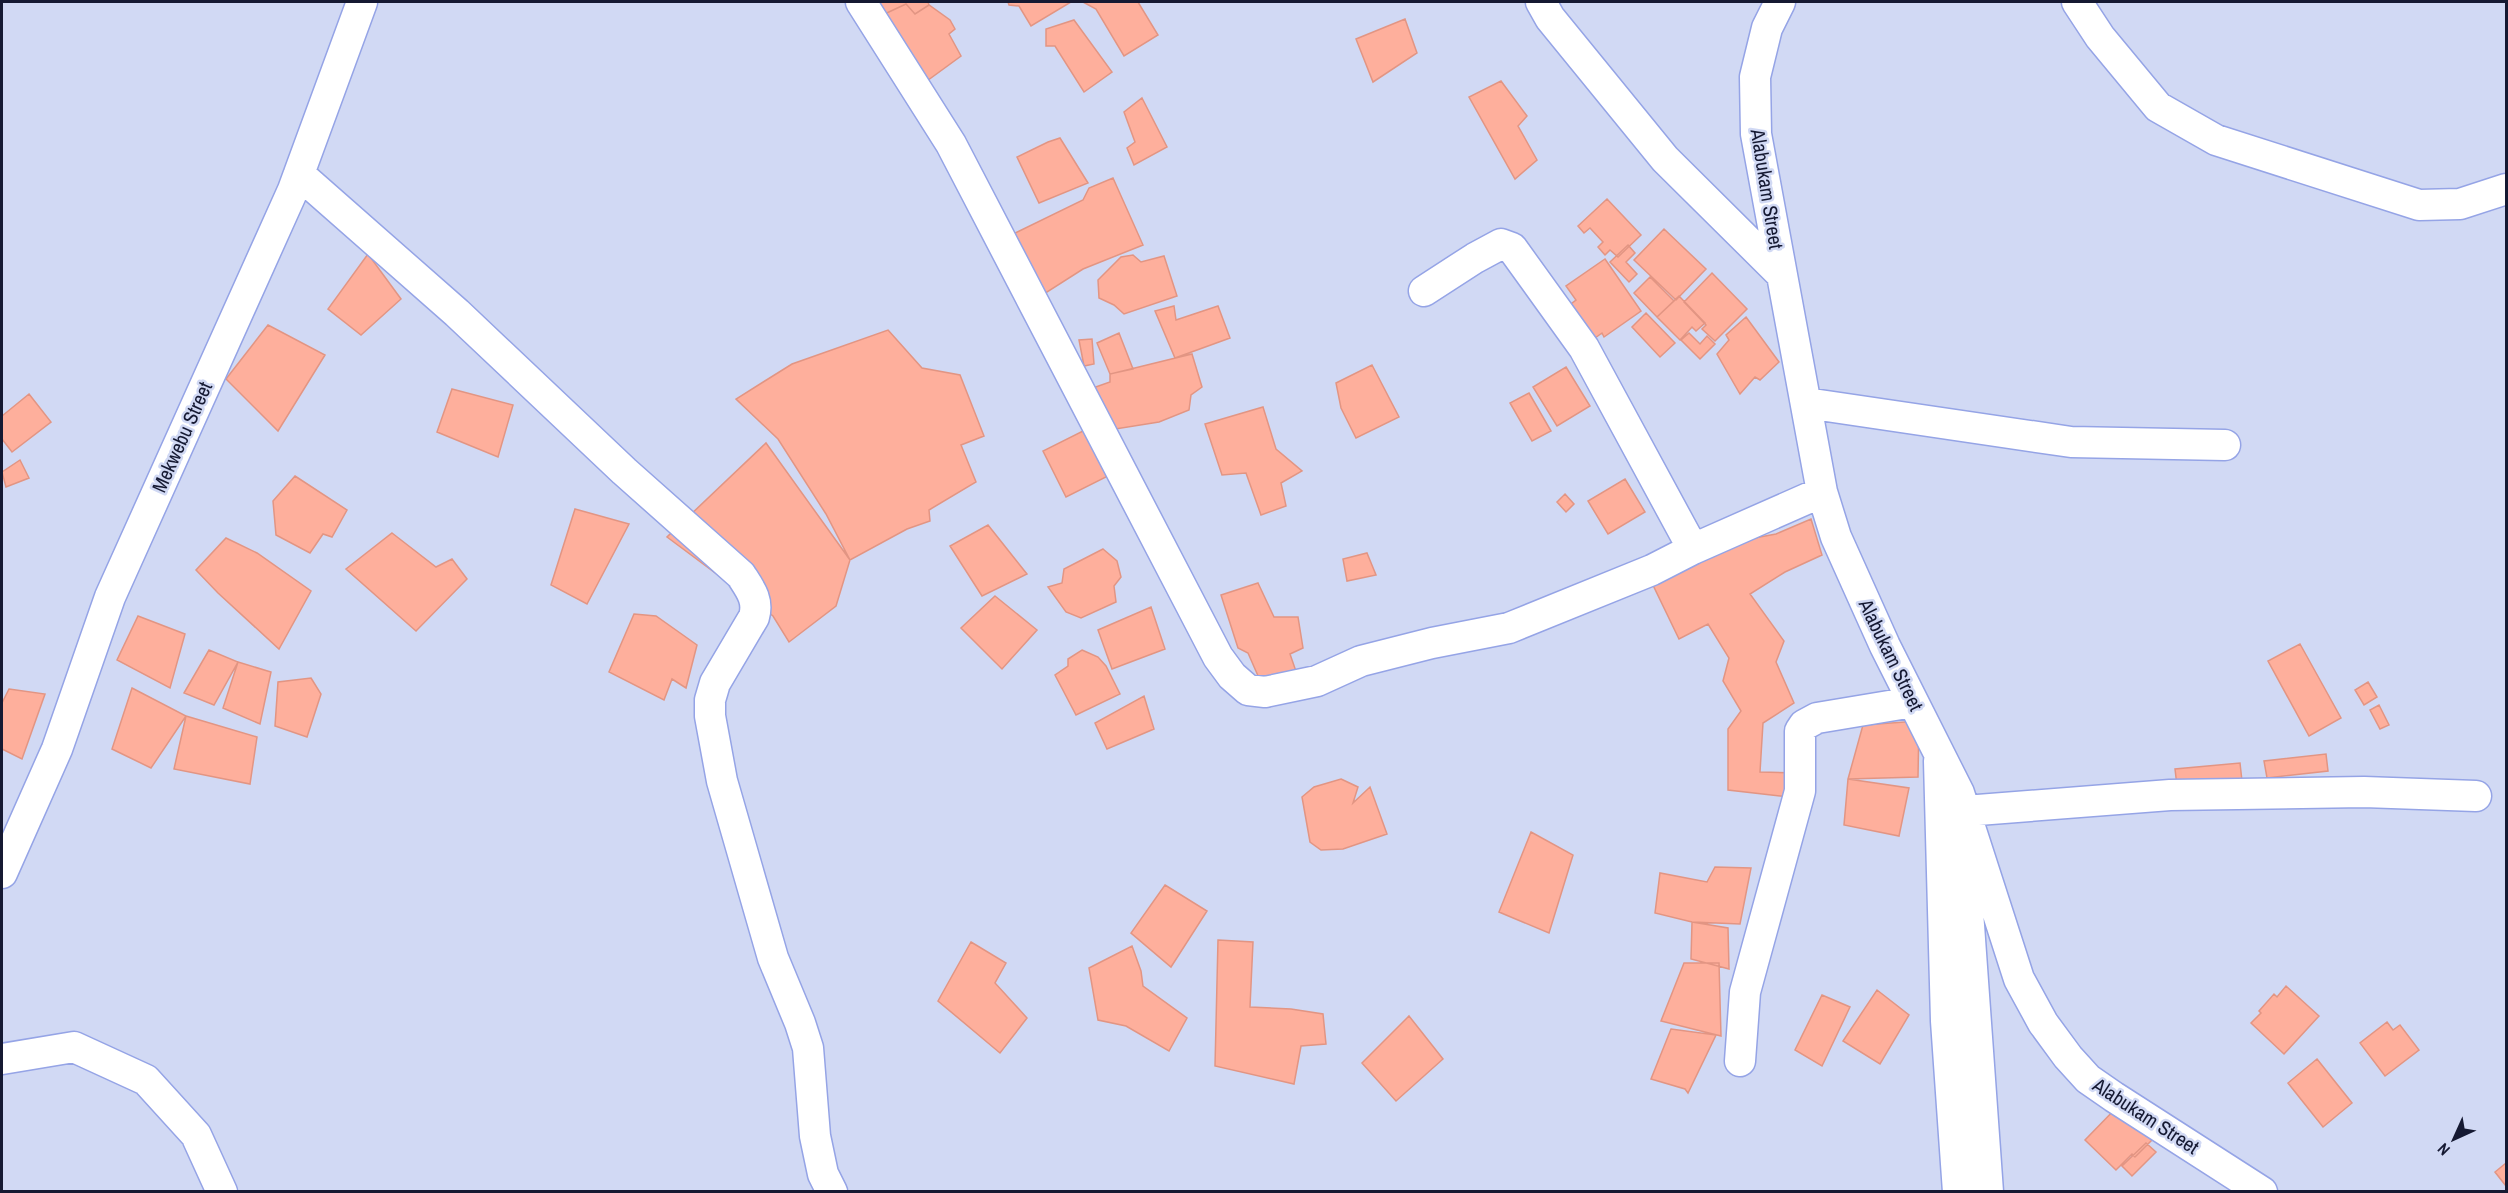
<svg xmlns="http://www.w3.org/2000/svg" width="2508" height="1193" viewBox="0 0 2508 1193" font-family="'Archivo Narrow',sans-serif">
  <style>
    .building { fill: #feaf9c; stroke: #e29583; stroke-width: 1.5 }
    .lines { fill: none; stroke-linecap: round; stroke-linejoin: round }
    .minor-casing { stroke: #95a4e6; stroke-width: 33 }
    .minor { stroke: #fff; stroke-width: 30 }
    .labels { text-anchor: middle; stroke-width: 5; stroke-linejoin: round; paint-order: stroke }
    .street-label { font-size: 20px; fill: #151932; stroke: #d1d9f4 }
  </style>
  <rect width="100%" height="100%" fill="#d1d9f4"/>
  <path class="building" d="M 870,2 L 928,2 L 929,5 L 915,14 L 906,4 L 876,18 Z
    M 1008,2 L 1071,2 L 1031,26 L 1019,6 L 1009,5 Z
    M 1083,2 L 1138,2 L 1158,35 L 1124,56 L 1096,9 Z
    M 906,4 L 915,14 L 929,5 L 950,20 L 955,29 L 949,34 L 961,56 L 920,86 L 876,18 Z
    M 1405,19 L 1417,53 L 1373,82 L 1356,39 Z
    M 1074,20 L 1112,72 L 1084,92 L 1055,46 L 1046,46 L 1046,29 Z
    M 1501,81 L 1527,116 L 1518,126 L 1537,160 L 1515,179 L 1469,97 Z
    M 1142,98 L 1167,147 L 1134,165 L 1127,148 L 1135,142 L 1124,112 Z
    M 1060,138 L 1088,183 L 1039,203 L 1017,157 L 1048,142 Z
    M 1113,178 L 1143,245 L 1083,269 L 1044,294 L 1011,235 L 1083,200 L 1089,188 Z
    M 1607,199 L 1641,235 L 1618,257 L 1610,250 L 1605,255 L 1598,247 L 1603,242 L 1590,228 L 1584,233 L 1578,226 Z
    M 1664,229 L 1706,269 L 1676,300 L 1634,260 Z
    M 1628,245 L 1635,253 L 1626,262 L 1637,274 L 1629,282 L 1610,262 Z
    M 368,254 L 401,299 L 361,335 L 328,309 Z
    M 1133,255 L 1141,262 L 1164,256 L 1177,296 L 1124,314 L 1114,305 L 1099,298 L 1098,280 L 1121,257 Z
    M 1605,259 L 1641,311 L 1604,337 L 1602,333 L 1595,338 L 1571,304 L 1576,300 L 1566,286 Z
    M 1712,273 L 1747,309 L 1715,341 L 1702,329 L 1706,325 L 1684,302 Z
    M 1650,277 L 1674,301 L 1657,317 L 1634,293 Z
    M 1679,296 L 1705,323 L 1696,331 L 1692,327 L 1680,340 L 1657,317 Z
    M 1174,306 L 1176,320 L 1218,306 L 1230,338 L 1175,358 L 1155,311 Z
    M 1646,313 L 1675,343 L 1660,357 L 1632,327 Z
    M 1746,317 L 1779,362 L 1760,380 L 1755,377 L 1740,394 L 1717,354 L 1729,340 L 1726,335 Z
    M 268,325 L 325,355 L 278,431 L 226,379 Z
    M 888,330 L 922,368 L 960,375 L 984,436 L 961,445 L 976,482 L 929,510 L 930,521 L 907,529 L 850,560 L 826,514 L 778,439 L 736,399 L 792,364 Z
    M 1119,333 L 1133,369 L 1110,374 L 1097,343 Z
    M 1689,333 L 1700,344 L 1707,336 L 1715,344 L 1700,359 L 1681,340 Z
    M 1092,339 L 1094,364 L 1084,366 L 1079,340 Z
    M 1192,354 L 1202,387 L 1191,395 L 1189,410 L 1159,422 L 1103,431 L 1090,389 L 1110,382 L 1110,374 Z
    M 1372,365 L 1399,417 L 1356,438 L 1341,408 L 1336,383 Z
    M 1566,367 L 1590,406 L 1557,426 L 1533,387 Z
    M 452,389 L 513,405 L 498,457 L 437,432 Z
    M 1529,393 L 1551,431 L 1532,441 L 1510,403 Z
    M 29,394 L 51,422 L 12,452 L 2,439 L 2,416 Z
    M 1263,407 L 1276,449 L 1302,471 L 1281,483 L 1286,506 L 1261,515 L 1246,473 L 1222,475 L 1205,424 Z
    M 1085,430 L 1108,476 L 1066,497 L 1043,451 Z
    M 766,443 L 850,560 L 836,606 L 789,642 L 773,616 L 667,537 Z
    M 20,460 L 29,478 L 6,487 L 2,472 Z
    M 295,476 L 347,510 L 332,537 L 323,534 L 310,553 L 276,535 L 273,501 Z
    M 1625,479 L 1645,512 L 1608,534 L 1588,501 Z
    M 1565,494 L 1574,504 L 1566,512 L 1557,502 Z
    M 575,509 L 629,524 L 587,604 L 551,585 Z
    M 1811,519 L 1822,555 L 1785,572 L 1750,594 L 1784,641 L 1776,662 L 1794,703 L 1763,723 L 1760,772 L 1797,773 L 1789,797 L 1728,790 L 1728,729 L 1741,711 L 1723,681 L 1729,658 L 1708,624 L 1679,639 L 1652,583 L 1744,540 L 1776,534 Z
    M 988,525 L 1027,574 L 982,596 L 950,546 Z
    M 392,533 L 436,567 L 452,559 L 467,579 L 416,631 L 346,569 Z
    M 226,538 L 257,553 L 311,591 L 279,649 L 218,593 L 196,570 Z
    M 1103,549 L 1117,561 L 1121,577 L 1114,586 L 1116,602 L 1081,618 L 1066,612 L 1048,587 L 1062,583 L 1064,569 Z
    M 1367,553 L 1376,575 L 1347,581 L 1343,559 Z
    M 1258,583 L 1274,617 L 1298,617 L 1303,648 L 1290,654 L 1300,683 L 1266,694 L 1248,653 L 1238,648 L 1221,595 Z
    M 995,596 L 1037,630 L 1002,669 L 961,628 Z
    M 1151,607 L 1165,649 L 1112,669 L 1098,630 Z
    M 634,614 L 656,616 L 697,645 L 686,688 L 672,679 L 664,700 L 609,672 Z
    M 138,616 L 185,634 L 170,688 L 117,660 Z
    M 2300,644 L 2341,718 L 2309,736 L 2268,661 Z
    M 209,650 L 238,662 L 214,705 L 184,693 Z
    M 1082,650 L 1098,657 L 1106,666 L 1120,694 L 1076,715 L 1055,675 L 1068,666 L 1068,659 Z
    M 238,662 L 271,672 L 260,724 L 223,708 Z
    M 311,678 L 321,694 L 307,737 L 275,726 L 278,682 Z
    M 2368,682 L 2377,697 L 2364,705 L 2355,690 Z
    M 132,688 L 186,716 L 151,768 L 112,749 Z
    M 9,689 L 45,694 L 22,759 L 2,749 L 2,703 Z
    M 1144,696 L 1154,729 L 1107,749 L 1095,723 Z
    M 2379,705 L 2389,725 L 2380,729 L 2370,710 Z
    M 186,716 L 257,737 L 250,784 L 174,769 Z
    M 1919,721 L 1918,777 L 1848,779 L 1863,725 Z
    M 2326,754 L 2328,771 L 2267,778 L 2264,761 Z
    M 2240,763 L 2242,781 L 2177,786 L 2175,769 Z
    M 1341,779 L 1358,787 L 1353,803 L 1370,787 L 1387,834 L 1343,849 L 1321,850 L 1310,842 L 1302,797 L 1314,787 Z
    M 1848,779 L 1909,788 L 1899,836 L 1844,825 Z
    M 1531,832 L 1573,855 L 1549,933 L 1499,912 Z
    M 1715,867 L 1751,868 L 1740,924 L 1692,922 L 1655,913 L 1660,873 L 1707,882 Z
    M 1165,885 L 1207,911 L 1171,967 L 1131,933 Z
    M 1692,922 L 1728,928 L 1729,969 L 1691,959 Z
    M 1218,940 L 1253,942 L 1250,1007 L 1291,1009 L 1323,1014 L 1326,1044 L 1301,1046 L 1294,1084 L 1215,1066 Z
    M 971,942 L 1006,963 L 995,983 L 1027,1018 L 1000,1053 L 938,1001 Z
    M 1132,946 L 1141,971 L 1143,986 L 1187,1018 L 1169,1051 L 1126,1026 L 1098,1020 L 1089,968 Z
    M 1684,963 L 1719,963 L 1721,1036 L 1661,1021 Z
    M 2286,986 L 2319,1016 L 2284,1054 L 2251,1023 L 2261,1013 L 2259,1011 L 2274,994 L 2277,997 Z
    M 1877,990 L 1909,1015 L 1880,1064 L 1843,1041 Z
    M 1822,995 L 1850,1007 L 1822,1066 L 1795,1050 Z
    M 1409,1016 L 1443,1059 L 1396,1101 L 1362,1063 Z
    M 2387,1022 L 2393,1030 L 2400,1025 L 2419,1050 L 2385,1076 L 2360,1043 Z
    M 1671,1029 L 1716,1035 L 1688,1093 L 1685,1089 L 1651,1079 Z
    M 2317,1059 L 2352,1103 L 2323,1127 L 2288,1083 Z
    M 2120,1104 L 2155,1137 L 2135,1157 L 2132,1154 L 2116,1170 L 2085,1140 Z
    M 2146,1143 L 2156,1152 L 2132,1176 L 2122,1166 Z
    M 2506,1163 L 2506,1186 L 2495,1172 Z"/>
  <g class="lines">
    <g class="minor-casing">
      <path id="minor" d="M 861,2 L 951,144 L 1218,657 L 1232,676 L 1248,690 L 1265,692 L 1317,681 L 1361,661 L 1432,643 L 1509,628 L 1652,570 L 1693,549 L 1822,492
        M 1541,2 L 1550,18 L 1665,159 L 1781,274
        M 1780,2 L 1767,28 L 1755,77 L 1756,134 L 1822,492 L 1836,537 L 1885,646 L 1959,793 L 2019,979 L 2043,1023 L 2068,1057 L 2088,1079 L 2114,1097 L 2262,1192
        M 2077,2 L 2100,37 L 2158,107 L 2216,140 L 2419,205 L 2460,204 L 2506,189
        M 299,174 L 457,313 L 624,471 L 741,575 C 750,589 759,600 754,617 L 715,683 L 710,700 L 710,716 L 722,781 L 773,958 L 800,1023 L 808,1048 L 815,1136 L 823,1174 L 832,1192
        M 1424,291 L 1475,258 L 1501,244 L 1512,248 L 1584,348 L 1693,549
        M 1806,403 L 2071,442 L 2225,445
        M 1939,761 L 1946,1021 L 1958,1192
        M 1965,811 L 2170,795 L 2364,792 L 2476,796
        M 1963,841 L 1988,1192
        M 2,873 L 57,749 L 110,597 L 293,190 L 362,2
        M 2,1059 L 74,1047 L 146,1080 L 196,1135 L 222,1192
        M 1740,1061 L 1745,992 L 1800,791 L 1800,731 L 1804,725 L 1817,718 L 1913,702"/>
    </g>
    <use href="#minor" class="minor"/>
  </g>
  <g class="labels">
    <g class="street-label">
      <text transform="translate(1767 189) rotate(81)" y="7">Alabukam Street</text>
      <text transform="translate(182 437) rotate(-66)" y="7">Mekwebu Street</text>
      <text transform="translate(1891 655) rotate(64)" y="7">Alabukam Street</text>
      <text transform="translate(2146 1116) rotate(33)" y="7">Alabukam Street</text>
    </g>
  </g>
  <rect width="2508" height="1193" fill="none" stroke="#151932" stroke-width="6"/>
  <g transform="translate(2454 1139) rotate(225)" stroke="#d1d9f4" stroke-width="4.5" paint-order="stroke">
  <path d="M0-4.5L10 22L0 15L-10 22Z" fill="#151932"/>
  <text y="-9" font-size="16" font-weight="bold" text-anchor="middle" fill="#151932">N</text>
  </g>
</svg>
